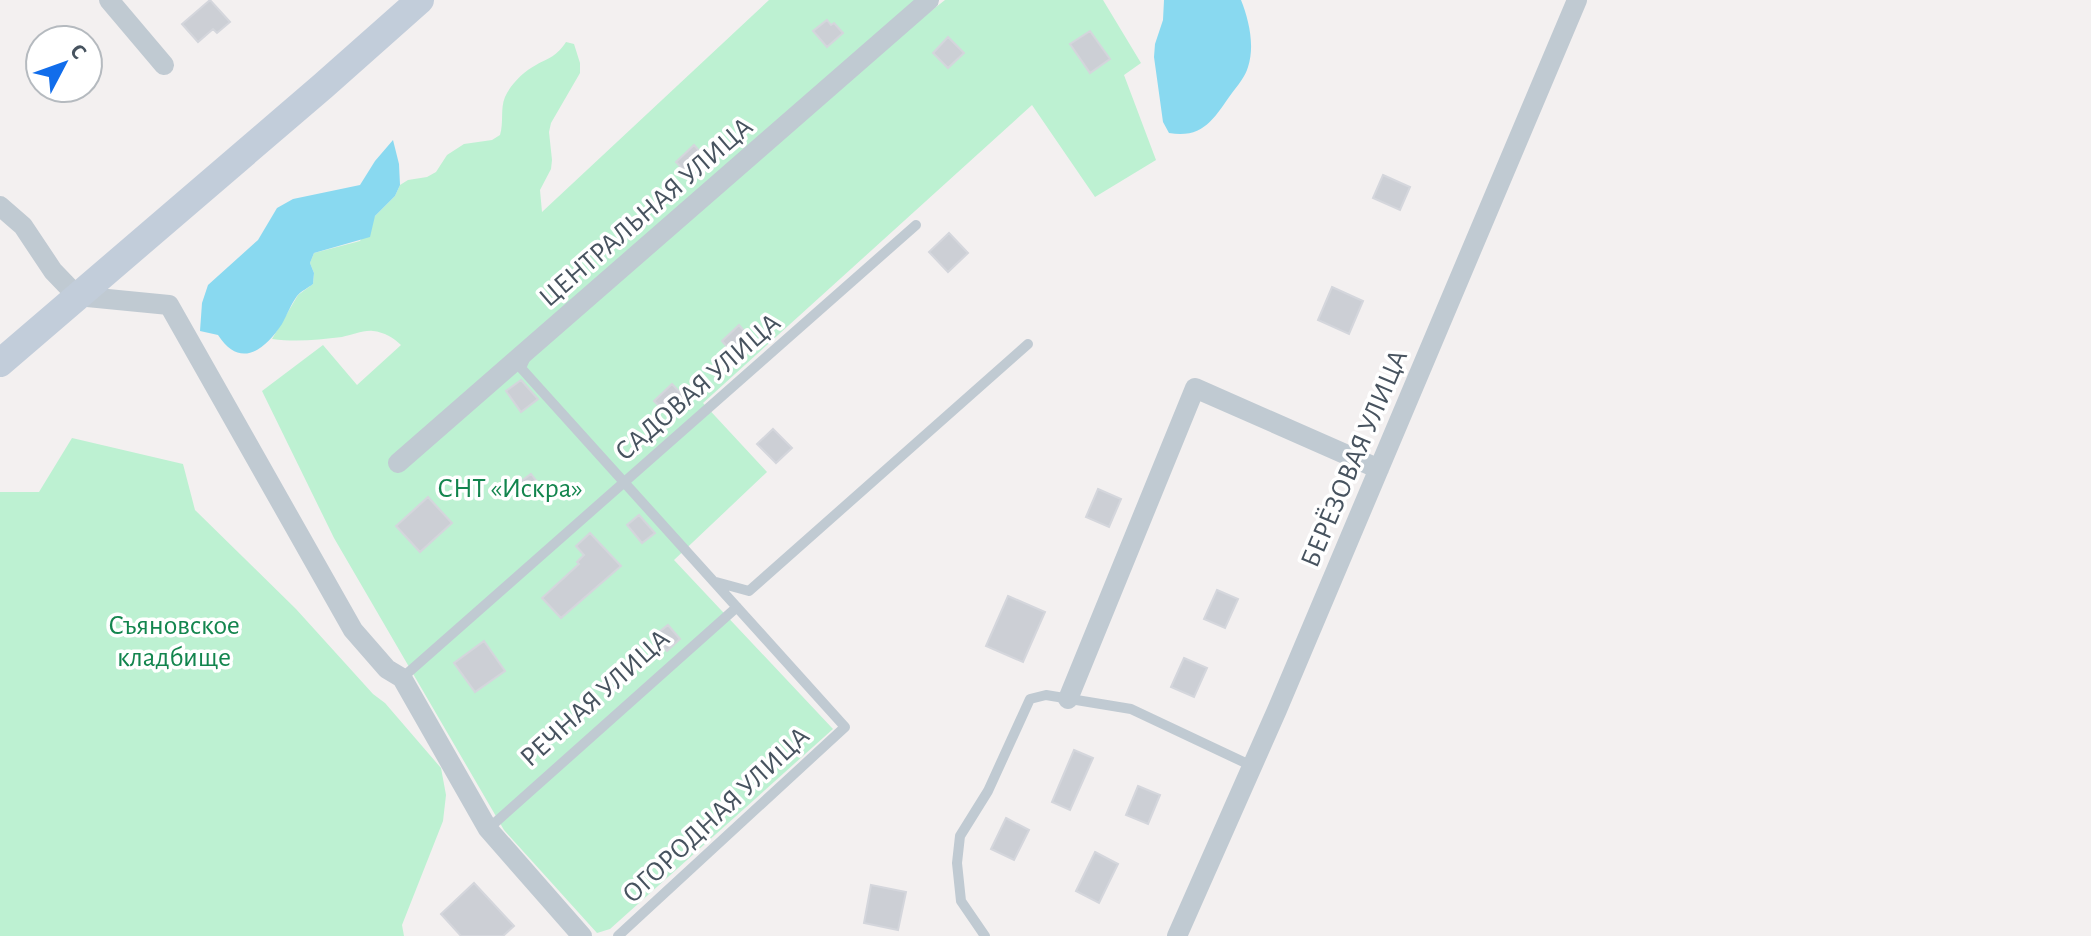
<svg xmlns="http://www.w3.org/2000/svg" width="2091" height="936" viewBox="0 0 2091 936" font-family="'Alegreya Sans',sans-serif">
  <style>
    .green { fill: #bdf1d2 }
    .water { fill: #89d9f0 }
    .building { fill: #cccfd5; stroke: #d4d6dc; stroke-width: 2 }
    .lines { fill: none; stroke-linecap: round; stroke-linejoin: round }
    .service { stroke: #c0cad2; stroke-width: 10 }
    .minor { stroke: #c0cad2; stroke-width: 20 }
    .secondary { stroke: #c2cdda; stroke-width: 28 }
    .labels { text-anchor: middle; stroke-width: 7; stroke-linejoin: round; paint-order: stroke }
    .street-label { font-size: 28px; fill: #47535f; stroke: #fff }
    .park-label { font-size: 28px; fill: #13854e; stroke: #fff }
  </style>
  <rect width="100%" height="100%" fill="#f3f0f0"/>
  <path class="green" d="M 769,0 L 914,0 L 926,15 L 945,0 L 1103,0 L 1141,63 L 1124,75 L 1156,160 L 1095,197 L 1032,105 L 703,403 L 767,472 L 674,560 L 833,729 L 610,929 L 597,933 L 504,830 L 334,538 L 262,391 L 323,345 L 357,385 L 401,345 C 394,338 384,332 373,331 C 363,330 352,335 342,337 C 318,340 295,342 272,339 L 298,295 L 313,284 L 314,273 L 310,263 L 314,253 L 360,241 L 375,216 L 395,196 L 400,185 L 408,180 L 427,177 L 436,172 L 447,155 L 464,144 L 492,140 L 500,135 C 504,122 500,109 505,97 C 510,85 524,71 536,65 C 550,57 556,57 566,42 L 574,44 L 580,63 L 580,73 L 551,123 L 549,132 L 552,160 L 551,169 L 540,190 L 542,212 Z
    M 72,438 L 183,464 L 195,510 L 296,609 L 373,694 L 385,703 L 441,768 L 446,795 L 443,821 L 402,925 L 404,936 L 0,936 L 0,492 L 39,492 Z"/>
  <path class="water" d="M 1164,0 L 1241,0 C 1249,20 1255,46 1248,67 C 1245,77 1238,85 1232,93 C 1214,118 1204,139 1169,133 L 1163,122 L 1154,57 L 1155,44 L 1163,20 Z
    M 393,140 L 399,164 L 400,185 L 395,196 L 375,216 L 370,237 L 314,253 L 310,263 L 314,273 L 313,284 C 308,288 301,291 297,296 C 291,304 287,315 282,324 C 264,351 240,369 218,335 L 200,331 L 202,303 L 208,285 L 258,240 L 277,208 L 293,199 L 360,185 L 375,161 Z"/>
  <path class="building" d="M 210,0 L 230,22 L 217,33 L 213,29 L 198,42 L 182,24 Z
    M 827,20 L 831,25 L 834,23 L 843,33 L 827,47 L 813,31 Z
    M 1090,31 L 1110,59 L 1090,73 L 1070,44 Z
    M 948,37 L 964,53 L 948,68 L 933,53 Z
    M 694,145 L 707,160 L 689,176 L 676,162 Z
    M 1383,175 L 1410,187 L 1400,210 L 1373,198 Z
    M 949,233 L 968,253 L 948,272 L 929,252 Z
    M 1332,287 L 1363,301 L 1349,334 L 1318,320 Z
    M 739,325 L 756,345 L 739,360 L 722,341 Z
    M 521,380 L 538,399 L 521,412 L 506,391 Z
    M 672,384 L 687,400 L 669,416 L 654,401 Z
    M 773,429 L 792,448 L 776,463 L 757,444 Z
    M 531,474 L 542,488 L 530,497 L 520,482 Z
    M 1098,489 L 1121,499 L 1109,527 L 1086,517 Z
    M 428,497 L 452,523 L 420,552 L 396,526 Z
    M 639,515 L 655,533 L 642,543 L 627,525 Z
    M 590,533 L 621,566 L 561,618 L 542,598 L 579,564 L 577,562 L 584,555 L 576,546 Z
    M 1217,590 L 1238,599 L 1225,628 L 1204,619 Z
    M 1008,596 L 1045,612 L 1023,662 L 986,646 Z
    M 668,625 L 680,639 L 667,651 L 654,636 Z
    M 484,641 L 505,671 L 475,692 L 454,663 Z
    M 1184,658 L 1207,668 L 1194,697 L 1171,687 Z
    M 1074,750 L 1093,758 L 1070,810 L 1052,802 Z
    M 1138,786 L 1160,795 L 1148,824 L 1126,815 Z
    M 1006,818 L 1029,830 L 1014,860 L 991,849 Z
    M 1095,852 L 1118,864 L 1099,903 L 1076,891 Z
    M 474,883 L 514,926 L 503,936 L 461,936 L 441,914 Z
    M 871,885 L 906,892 L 898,930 L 864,923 Z"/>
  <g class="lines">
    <path class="service" d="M 525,359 L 521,368 L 845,727 L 618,936
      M 716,582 L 749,591 L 1028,344
      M 402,678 L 916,225
      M 488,829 L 737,607
      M 985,936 L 961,901 L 957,863 L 960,836 L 988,791 L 1030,699 L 1046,695 L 1131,709 L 1252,766"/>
    <path class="minor" d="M 109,0 L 164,65
      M 0,206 L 23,226 L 53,271 L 77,296 L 169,305 L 353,630 L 387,669 L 402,678 L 488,829 L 582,936
      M 398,463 L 929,0
      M 1068,699 L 1195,388 L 1379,469
      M 1177,936 L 1277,710 L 1577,0"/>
    <path class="secondary" d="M 0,363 L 323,86 L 420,0"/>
  </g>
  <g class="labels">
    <g class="street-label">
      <text transform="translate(645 211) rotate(-41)" y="10">ЦЕНТРАЛЬНАЯ УЛИЦА</text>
      <text transform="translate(697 386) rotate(-41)" y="10">САДОВАЯ УЛИЦА</text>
      <text transform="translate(1353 458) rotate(-67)" y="10">БЕРЁЗОВАЯ УЛИЦА</text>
      <text transform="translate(594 697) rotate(-42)" y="10">РЕЧНАЯ УЛИЦА</text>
      <text transform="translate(715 814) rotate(-43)" y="10">ОГОРОДНАЯ УЛИЦА</text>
    </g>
    <g class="park-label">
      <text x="510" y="497">СНТ «Искра»</text>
      <text x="174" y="634">Съяновское<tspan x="174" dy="32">кладбище</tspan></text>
    </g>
  </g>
  <g transform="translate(64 64) rotate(49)"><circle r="38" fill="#ffffff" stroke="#b5babf" stroke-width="2"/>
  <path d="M0-6L14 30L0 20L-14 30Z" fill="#116deb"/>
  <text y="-12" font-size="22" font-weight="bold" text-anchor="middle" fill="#47535f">С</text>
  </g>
</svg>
